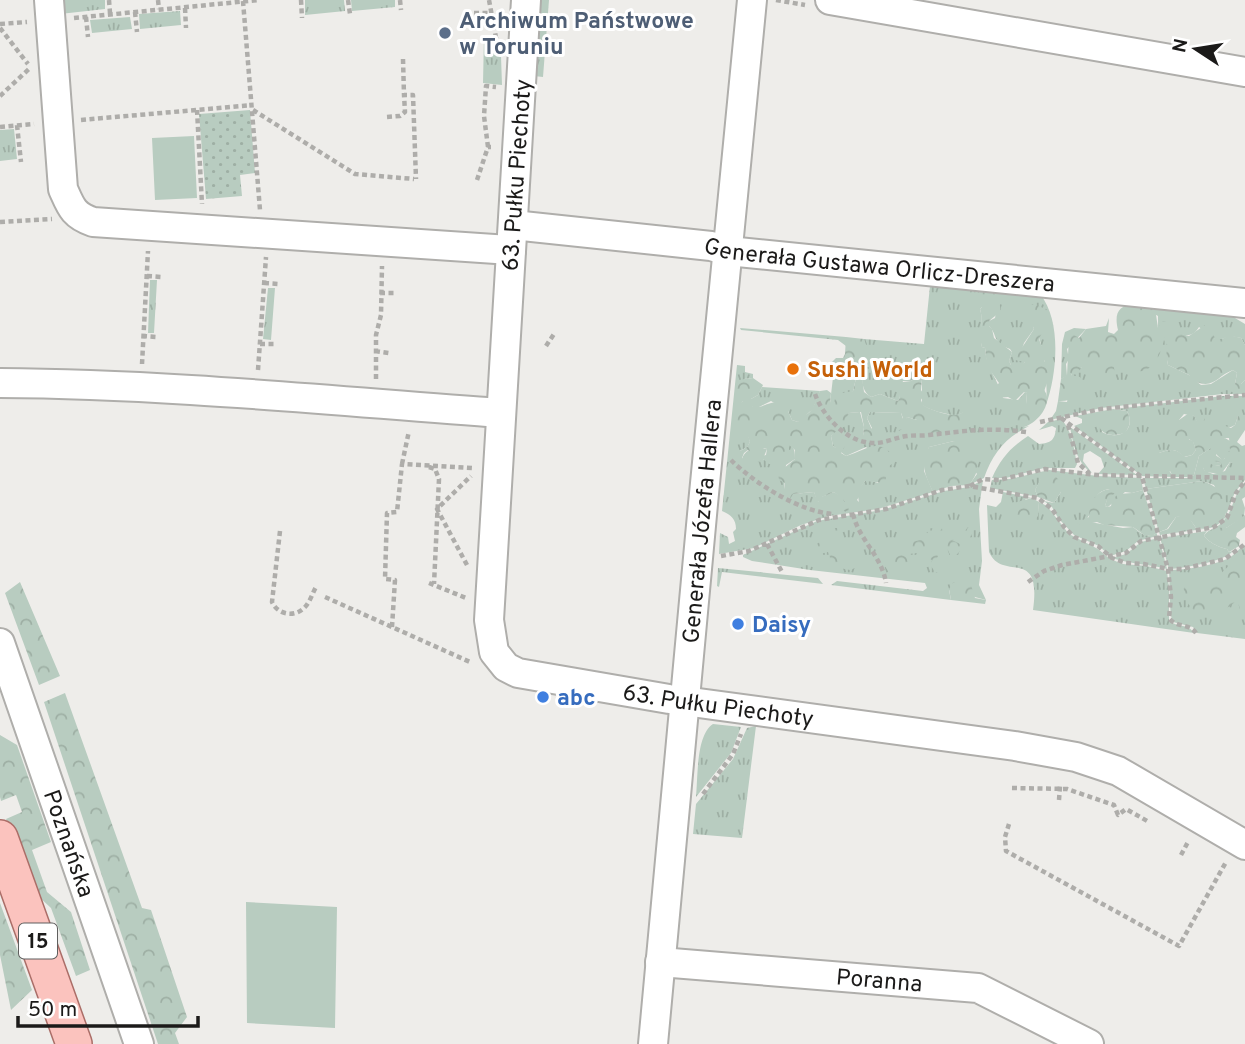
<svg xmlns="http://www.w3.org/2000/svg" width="1245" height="1044" viewBox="0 0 1245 1044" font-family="Overpass,sans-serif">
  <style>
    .grass { fill: url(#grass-tufts) }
    .forest { fill: url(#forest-crowns) }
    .park { fill: url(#park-dots) }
    .pitch { fill: #b8ccc0 }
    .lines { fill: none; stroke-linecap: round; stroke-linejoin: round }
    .minor-casing { stroke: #afaeab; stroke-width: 32 }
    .major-casing { stroke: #ab6e68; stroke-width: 38 }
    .path { stroke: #aeadaa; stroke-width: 4.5; stroke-dasharray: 5 3.5; stroke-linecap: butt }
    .minor { stroke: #fff; stroke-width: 28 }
    .major { stroke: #fbc3be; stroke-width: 35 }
    .service-dot { fill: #5c6f8a; stroke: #fff; stroke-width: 2.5 }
    .food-dot { fill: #e8710a; stroke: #fff; stroke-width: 2.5 }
    .shop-dot { fill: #3f7fe0; stroke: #fff; stroke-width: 2.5 }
    .labels { text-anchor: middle; stroke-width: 6; stroke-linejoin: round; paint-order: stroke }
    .shield { fill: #fff; stroke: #5f5f5e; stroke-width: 2 }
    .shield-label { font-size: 21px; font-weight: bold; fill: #1b1a19 }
    .service-label { font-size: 23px; font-weight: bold; fill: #4e5e75; stroke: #fff; text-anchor: start }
    .street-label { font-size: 23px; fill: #1b1a19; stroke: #fff }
    .food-label { font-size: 23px; font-weight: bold; fill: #c56008; stroke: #fff; text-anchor: start }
    .shop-label { font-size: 23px; font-weight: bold; fill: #366cbe; stroke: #fff; text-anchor: start }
  </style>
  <defs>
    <pattern id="grass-tufts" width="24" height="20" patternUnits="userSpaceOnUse" patternTransform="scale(1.75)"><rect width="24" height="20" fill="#b8ccc0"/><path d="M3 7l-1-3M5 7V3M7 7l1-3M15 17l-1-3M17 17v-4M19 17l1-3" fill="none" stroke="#9eafa4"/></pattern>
    <pattern id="forest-crowns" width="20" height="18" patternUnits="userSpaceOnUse" patternTransform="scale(1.75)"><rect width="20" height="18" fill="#b8ccc0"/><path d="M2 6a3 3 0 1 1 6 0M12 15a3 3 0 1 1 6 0" fill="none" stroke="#9eafa4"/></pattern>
    <pattern id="park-dots" width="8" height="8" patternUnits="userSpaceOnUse" patternTransform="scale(1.75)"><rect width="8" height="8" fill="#b8ccc0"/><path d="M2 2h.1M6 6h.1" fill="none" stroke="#9eafa4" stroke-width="1.8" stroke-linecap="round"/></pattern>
  </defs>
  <rect width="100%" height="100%" fill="#eeedea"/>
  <path class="grass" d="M 59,0 L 105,0 L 105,9 L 60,14 Z
    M 305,0 L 344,0 L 345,11 L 305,15 Z
    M 351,0 L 395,0 L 395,7 L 352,11 Z
    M 537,0 L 549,0 L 543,77 L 534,76 Z
    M 180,11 L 181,25 L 140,29 L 139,14 Z
    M 130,17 L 132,29 L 92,33 L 90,20 Z
    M 493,35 L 501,56 L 502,85 L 483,83 L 484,36 Z
    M 14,129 L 17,159 L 0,161 L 0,130 Z
    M 909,279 L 986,287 L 982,307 L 980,309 C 984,322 979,333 982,347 L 985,348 C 986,368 998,379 1003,398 L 1018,400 L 1025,392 L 1027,393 L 1024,427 L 1029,426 C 1005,438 993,453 984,478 L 969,485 L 977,474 L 954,441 L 929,447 L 924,471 L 933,492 L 878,509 L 829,516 L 801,525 L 754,548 L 719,554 L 720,533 L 728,537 L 729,544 L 735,541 L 733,532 L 736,529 C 736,519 731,515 722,511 L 737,365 L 745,366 L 745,372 L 753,374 L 753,378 L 744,379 L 743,401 L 740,405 L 750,442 L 747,447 L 740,451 L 742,459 C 745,448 757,447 767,449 L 763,459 C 775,465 782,452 788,444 C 795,447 795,452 795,459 L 786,465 L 784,489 L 793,494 L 814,492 L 818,502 L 821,497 L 834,492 L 842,497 L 848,505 L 859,503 L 858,496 L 860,494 L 860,487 L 865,481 L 872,481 L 878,483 L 888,466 L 866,447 L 846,456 L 833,446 L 831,436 L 849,413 L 860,412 L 864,427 L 863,436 L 872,428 L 867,418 L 870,412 L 901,413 L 904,422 L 907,417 L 917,420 L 919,433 L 966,411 L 955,416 C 944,413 931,411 922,405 L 922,379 L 918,377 L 911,381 L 903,381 L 899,392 L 900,397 L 898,401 L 880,394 L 871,397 C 854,386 867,360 864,339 L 924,344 L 930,286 L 908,283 Z
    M 150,280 L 157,280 L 154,333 L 148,333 Z
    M 996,287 L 1040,294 C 1062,321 1057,374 1046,405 C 1048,384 1045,342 1033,326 L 1034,329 L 1024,343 L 1021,352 L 1025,362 L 1023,365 L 1011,365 L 1009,361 L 1012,352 L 1010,349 C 992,343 998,335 989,326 L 989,321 L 995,318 L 998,301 Z
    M 268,288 L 275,288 L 271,340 L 263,339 Z
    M 1122,301 L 1230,315 L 1245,324 L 1245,345 L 1241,338 L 1230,336 L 1222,339 L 1215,339 L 1199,327 C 1194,336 1188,336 1178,334 C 1169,345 1165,350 1168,365 L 1189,375 L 1201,385 L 1211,384 L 1233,370 L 1237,373 L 1235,384 L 1241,384 L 1245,380 L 1245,394 L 1223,394 L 1101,408 L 1050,420 L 1056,411 L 1058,401 L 1067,402 L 1072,374 L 1082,367 L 1112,366 L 1113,363 L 1118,363 L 1129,369 L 1158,329 L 1158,316 L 1135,303 L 1122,305 Z
    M 740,328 L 846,337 L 846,346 L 838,340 L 741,330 Z
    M 1074,328 L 1086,329 L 1067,349 L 1069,359 L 1066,364 L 1067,376 L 1061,379 L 1062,344 L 1065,332 Z
    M 842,364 L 850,372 L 857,374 L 853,391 L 834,403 L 830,403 L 834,369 Z
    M 762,387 L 820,391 L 813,409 L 798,422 L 792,420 L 788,411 L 771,401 L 757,408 L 753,407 L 750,404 L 751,399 L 758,395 Z
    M 1223,396 L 1245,396 L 1245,416 L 1238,416 L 1235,425 C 1224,432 1210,426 1198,424 L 1194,416 L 1184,414 L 1179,420 L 1179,439 L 1188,439 L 1193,441 L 1196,450 L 1192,455 L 1184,457 C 1175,448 1171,449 1159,453 L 1173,477 L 1142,476 L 1074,426 L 1082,423 L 1082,419 L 1075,416 L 1113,409 L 1105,413 L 1102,432 C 1119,441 1137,430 1127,411 L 1116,409 Z
    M 1061,419 C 1072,430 1074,449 1077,464 L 1075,468 L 1044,468 L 1006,478 L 992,478 C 1001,458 1010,448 1028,436 L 1039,444 C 1051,443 1055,440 1056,428 L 1052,426 L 1039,430 L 1048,422 Z
    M 1070,427 L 1137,475 L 1098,474 L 1104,467 L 1101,458 L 1090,451 L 1084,454 L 1083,461 L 1092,473 C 1077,464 1073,443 1070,427 Z
    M 1225,438 L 1230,441 L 1230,450 L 1223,461 L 1216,454 L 1217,462 L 1222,463 L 1221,465 L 1203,468 L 1205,471 L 1213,474 L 1225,471 L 1230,462 L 1245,467 L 1245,480 L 1235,492 L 1225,518 L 1220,523 L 1226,514 L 1214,485 L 1202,481 L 1146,489 L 1143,478 L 1187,478 L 1194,475 L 1199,456 Z
    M 1049,470 L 1098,476 L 1141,478 L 1143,490 L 1132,493 L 1125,492 L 1108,507 L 1105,506 L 1110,489 C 1090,491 1096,510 1085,521 L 1123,528 L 1133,527 C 1140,533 1147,539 1157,533 L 1157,536 L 1138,541 L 1126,551 L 1110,556 L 1099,546 L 1074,535 L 1058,518 L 1052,507 L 1044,501 L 1054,503 L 1061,492 L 1043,476 L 1035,490 L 1038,497 L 990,488 L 992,480 L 1010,479 Z
    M 983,480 L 979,509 L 982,561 L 979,585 L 986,600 L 949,590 L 951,600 L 831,585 L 837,581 L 923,591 L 927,588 L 925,583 L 810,570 L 752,561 L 743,557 L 743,555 L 817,521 L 882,510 L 944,491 L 969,487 Z
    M 1245,482 L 1245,497 L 1242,499 L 1245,508 L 1244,517 L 1226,528 L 1214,529 C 1236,514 1229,500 1245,482 Z
    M 1003,492 L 1032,498 L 1025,499 L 1038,512 L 1039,502 L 1047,506 L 1069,534 L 1098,549 L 1110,559 L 1123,564 L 1147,566 L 1167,571 L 1169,588 L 1169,621 C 1177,627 1189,624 1194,633 L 1033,610 C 1042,545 1003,583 989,552 L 987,505 L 996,507 L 1001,502 Z
    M 1184,515 L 1190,519 L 1196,528 L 1203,529 L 1160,535 L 1159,532 L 1168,529 L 1176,517 Z
    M 1207,531 L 1204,535 C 1206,541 1220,548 1227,549 L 1229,552 L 1233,551 C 1224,562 1184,568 1169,569 L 1160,538 Z
    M 1159,538 L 1167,569 C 1148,564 1130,564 1112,558 L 1126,554 L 1141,542 Z
    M 1245,545 L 1245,639 L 1197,633 L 1193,627 L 1173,622 C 1169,615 1170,582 1169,570 C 1187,570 1210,566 1227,559 C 1233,557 1238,549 1245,545 Z
    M 718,568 L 818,578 L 823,584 L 722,572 L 719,587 L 717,586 Z
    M 713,724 L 741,727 L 731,753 L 696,797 C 698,777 696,735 713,724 Z
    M 756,726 L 742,838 L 693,834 L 696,804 L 733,759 L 747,728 Z"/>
  <path class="forest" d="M 996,287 L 1001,293 L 999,301 L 1001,311 L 989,321 L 989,326 L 992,329 L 994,338 L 1012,352 L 1009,361 L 1011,365 L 1022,365 L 1025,362 L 1015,360 L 1015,356 C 1020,352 1030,335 1034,329 C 1032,320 1023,318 1026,308 L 1034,304 L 1048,310 L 1047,327 L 1039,338 C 1040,346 1046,349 1047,357 L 1044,361 C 1054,370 1049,376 1046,386 C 1043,393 1046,390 1047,397 C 1048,410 1036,423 1024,427 L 1014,420 L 1014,415 L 1020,406 L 1026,404 L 1027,393 L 1024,392 L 1015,401 L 1008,397 L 998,398 L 995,387 L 999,383 L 987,366 L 985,348 L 982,347 C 978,333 984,322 980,309 L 982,307 L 982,300 L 978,296 L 980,290 Z
    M 1135,303 L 1155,308 L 1158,328 L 1163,321 L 1166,322 L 1164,338 L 1166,334 L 1172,331 L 1189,336 L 1205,325 L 1212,329 L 1215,339 L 1222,339 L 1229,335 L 1241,338 L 1245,345 L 1245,380 L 1241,384 L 1243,387 L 1242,391 L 1238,390 L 1235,384 L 1237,373 L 1233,370 C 1216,376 1214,391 1192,380 L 1189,375 L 1168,365 L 1166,355 L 1168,346 L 1164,340 C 1160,357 1152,377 1129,370 C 1123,367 1120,364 1113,363 L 1115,373 L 1107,375 L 1103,380 L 1095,381 L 1088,378 L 1085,368 L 1082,367 L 1079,371 L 1071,375 L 1080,377 L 1083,381 C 1079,395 1073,402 1058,401 L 1061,379 L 1067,375 L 1069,335 L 1074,335 L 1079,338 L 1086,329 L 1106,326 L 1109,318 L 1108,332 L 1114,334 L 1118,330 C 1114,313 1118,306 1135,303 Z
    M 846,337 L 864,339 L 869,353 L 865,360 L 869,368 L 862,377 L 864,392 L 871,397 L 880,394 L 898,401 L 900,397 L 896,390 L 895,383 L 911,381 L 917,377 L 922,379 L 921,390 L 924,395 L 921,400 L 923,405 C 928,409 949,416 955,415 C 962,415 965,411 972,411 L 973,422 L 970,427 L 933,435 L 919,433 L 916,430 L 917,420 L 907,417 L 905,427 L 899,431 L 897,426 L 903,418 L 901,413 L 870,412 L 867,418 L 874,435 L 865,439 L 863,436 L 864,427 L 861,412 L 849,413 L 843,425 L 831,436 L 833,446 L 836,448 L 840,444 L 846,444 L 841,453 L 846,456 C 868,450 878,435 897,460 L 888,467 L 885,483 L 865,481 L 861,487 L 860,495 L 857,500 L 860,503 L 867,501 L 866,507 L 862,508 L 859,506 L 853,508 L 849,506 L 848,513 L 840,509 L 840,505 L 845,501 L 834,492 L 822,497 L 821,501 L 817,502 L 814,492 L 793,494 L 790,499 L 783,501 L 779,496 L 780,492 L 784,489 L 785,483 L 779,480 L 778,473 L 795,459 L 795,450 L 789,445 L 789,457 L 784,461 L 775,460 L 772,464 L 769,464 L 763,459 L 759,462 L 754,462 L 754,458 L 766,455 L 767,449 L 764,448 L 758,454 L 752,453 L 748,450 L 744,453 L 742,458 L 746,461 L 744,465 L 740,465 L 740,451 L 747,447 L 750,442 L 744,426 L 734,419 L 735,408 L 743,401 L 738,395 L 735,384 L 744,379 L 753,378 L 763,385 L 758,395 L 751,399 L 753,407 C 768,408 772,396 790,406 L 788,411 L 792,420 L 798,422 L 801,416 C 815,414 814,401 820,391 L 827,390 L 831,393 L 830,403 L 834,403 L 836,394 L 853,391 L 857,374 L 850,372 L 842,364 L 834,369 L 832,362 L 836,358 L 843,358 L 845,354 Z
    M 1113,409 L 1127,411 C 1131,419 1131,425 1125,433 C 1113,436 1104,437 1098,425 L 1105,412 Z
    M 1189,413 L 1194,416 L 1199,424 L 1202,424 L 1206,416 L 1211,415 L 1215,418 L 1213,427 L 1223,425 L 1231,428 L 1235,425 L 1238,416 L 1245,416 L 1245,430 L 1237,442 L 1242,446 L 1245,445 L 1245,467 L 1242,474 L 1230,475 L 1230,470 L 1234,465 L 1232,463 L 1230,462 L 1221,474 L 1205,472 L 1203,468 L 1205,464 L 1210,463 L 1214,466 L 1221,465 L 1221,463 L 1211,460 L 1210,455 L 1212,453 L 1223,460 L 1225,458 L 1222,452 L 1227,453 L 1230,450 L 1229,438 L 1225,438 L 1218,448 L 1211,448 L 1199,456 L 1194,475 L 1187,477 L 1173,477 L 1170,471 L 1163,472 L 1157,468 L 1159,453 C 1171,449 1175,448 1185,457 L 1192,455 L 1196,450 L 1193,442 L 1189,439 L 1187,446 L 1182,445 L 1179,440 L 1174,442 C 1167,435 1165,428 1172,420 L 1179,420 Z
    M 954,441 L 966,444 L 975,450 C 979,465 979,472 969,485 L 951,486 L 933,492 C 925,475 920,465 929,447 Z
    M 1054,475 L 1060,481 L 1061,492 L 1054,503 L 1038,497 L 1035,490 L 1042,476 Z
    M 1202,481 C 1242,493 1229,535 1196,528 C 1190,519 1187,515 1176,517 L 1167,529 L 1159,532 L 1146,489 Z
    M 1110,489 L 1115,493 L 1107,500 L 1105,506 L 1108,507 L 1111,506 L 1112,500 L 1118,494 L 1132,493 L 1143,490 L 1157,533 L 1152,536 L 1144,535 L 1133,527 L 1104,525 L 1097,522 L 1092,523 L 1087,528 L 1077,523 L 1089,517 C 1089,504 1096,490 1110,489 Z
    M 1032,498 L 1039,502 L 1038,516 L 1034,521 C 1023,521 1014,524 1010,512 L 1017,502 Z
    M 1245,515 L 1245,527 L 1237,533 L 1236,537 L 1240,540 L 1239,546 L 1229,552 L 1227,549 C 1220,548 1206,541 1204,535 C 1210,528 1218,527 1226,528 Z
    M 944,525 L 950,526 L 957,531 L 965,531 L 968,527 L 973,530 L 968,543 L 958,537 L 952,540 L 962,545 C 961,552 957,555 951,557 L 947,548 L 942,548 L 936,560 L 941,565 L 940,572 L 935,572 L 931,566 L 932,560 L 917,553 L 909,554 L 915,567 L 909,573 L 891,574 L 886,568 L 883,558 L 890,550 L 908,546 L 912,542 L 924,539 L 930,528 L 941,530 Z
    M 833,528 L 839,528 L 842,534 L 840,540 L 834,540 L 832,544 L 834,549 C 842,550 853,554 858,559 L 855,568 L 850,570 L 834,567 L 829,562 L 830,557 L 828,552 L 816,555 L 812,551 L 815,545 L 828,537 L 828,533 Z
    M 1245,555 L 1245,613 L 1241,613 L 1238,603 L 1235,602 C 1223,612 1215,615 1198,615 C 1185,602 1180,593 1187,576 L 1195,579 L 1214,580 L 1236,559 Z
    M 964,581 L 971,585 L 975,598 L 986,600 L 985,604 L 951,600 L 949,589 L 953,583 Z
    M 20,582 L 60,676 L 39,685 L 5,593 Z
    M 65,693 L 142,908 L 151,910 L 187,1017 L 175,1033 L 179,1044 L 158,1044 L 44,702 Z
    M 0,735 L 17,745 L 51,842 L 32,850 L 47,892 L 71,912 L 90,970 L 76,976 L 51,908 L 37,895 L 6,819 L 22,812 L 16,795 L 1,801 L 0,797 Z
    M 0,903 L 32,990 L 11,1010 L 0,955 Z"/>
  <path class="park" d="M 250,110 L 255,173 L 240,175 L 242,196 L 206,199 L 199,114 Z"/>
  <path class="pitch" d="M 194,136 L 197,198 L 155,200 L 152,138 Z
    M 246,902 L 337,907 L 335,1028 L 247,1023 Z"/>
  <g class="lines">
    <g class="minor-casing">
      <g id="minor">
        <path d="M 49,0 L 63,189 C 71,207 73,215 93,222 L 511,250"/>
        <path id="s1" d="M 526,0 L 489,620 L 494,652 L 506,667 L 518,673 L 669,699 L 1015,746 L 1076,757 L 1118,771 L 1245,845"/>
        <path d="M 830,0 L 1245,72"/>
        <path id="s2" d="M 513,225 L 711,246 L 728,251 L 1245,303"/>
        <path d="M 0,383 C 167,384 334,401 501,413"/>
        <path id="s3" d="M 0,643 L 139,1044"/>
        <path id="s4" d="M 660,962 L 978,988 L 1089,1044"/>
        <path id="s5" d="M 653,1044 L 703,504 L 752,0"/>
      </g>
    </g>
    <g class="major-casing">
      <path id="major" d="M 0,838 L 74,1044"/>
    </g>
    <path class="path" d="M 109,0 L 110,13
      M 158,0 L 159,9
      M 301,0 L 302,18
      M 348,0 L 350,14
      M 400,0 L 401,10
      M 489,0 L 497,43
      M 776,0 L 805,5
      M 243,1 L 260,210
      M 185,8 L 186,28
      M 135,12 L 137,32
      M 474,13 L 491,13
      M 86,17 L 88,37
      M 74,18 L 259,0
      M 0,24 L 27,22
      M 0,28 L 28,64
      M 403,59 L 404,95 L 413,95 L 416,179
      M 0,96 L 30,68
      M 197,110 L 202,204
      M 253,110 L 355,174 L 414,179
      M 387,117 L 400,116 L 405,112 L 404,95
      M 81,120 L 253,105
      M 17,125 L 21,162
      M 0,127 L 34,124
      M 488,147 L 484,116 L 486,86 L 496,87
      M 477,180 L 488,147 L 491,147
      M 0,222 L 52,219
      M 147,276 L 162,277
      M 264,283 L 279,284
      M 380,293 L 394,293
      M 142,336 L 157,337
      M 260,344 L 274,344
      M 546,346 L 554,334
      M 375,351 L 389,353
      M 142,364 L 148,251
      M 258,370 L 266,257
      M 376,379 L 376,335 L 381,315 L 382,266
      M 815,394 C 822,414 843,438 865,442 C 881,446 892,438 907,436 C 914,435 922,436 929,435 C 966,431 988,427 1026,432
      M 1061,418 L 1142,477 L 1168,569 L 1171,597 L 1169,618 C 1176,628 1189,623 1196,633
      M 1040,422 L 1101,409 L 1245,395
      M 1068,425 L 1078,463 L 1089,473
      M 731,460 C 754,483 800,512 833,514
      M 402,464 L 409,431
      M 429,467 L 435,469 L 439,479 L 434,584
      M 970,486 L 983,479 L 999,480 L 1045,469 L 1097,475 L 1245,478
      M 853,514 C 859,540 882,556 886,583
      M 280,531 L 272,602 C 278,615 295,618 305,607 C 310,602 313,592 316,587
      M 767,544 L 782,572
      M 721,556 L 749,551 L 819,520 L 886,509 L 942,490 L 969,486 L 1038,498 L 1052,509 L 1064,527 L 1074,537 L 1098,546 L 1112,558 L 1126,563 L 1144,564 L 1168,569 L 1182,569 L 1225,559 L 1245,544
      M 467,565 L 437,509 L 471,476
      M 1028,582 L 1044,571 L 1062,565 L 1126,553 L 1141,541 L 1214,527 L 1227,518 L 1236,493 L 1245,481
      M 429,583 L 466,598
      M 325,597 L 470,662
      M 392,627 L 395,580 L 385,579 L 387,513 L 397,512 L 402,464 L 473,468
      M 1012,788 L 1067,789 L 1114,805 L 1118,815 L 1126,809 L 1149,822
      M 703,794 L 733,754 L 741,734
      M 1059,800 L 1060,786
      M 1009,824 L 1005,837 L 1006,851 L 1179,946 L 1226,862
      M 1181,855 L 1189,840"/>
    <use href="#minor" class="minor"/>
    <use href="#major" class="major"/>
  </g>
  <circle class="service-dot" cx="445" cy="33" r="7"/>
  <circle class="food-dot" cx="793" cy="369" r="7"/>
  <g class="shop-dot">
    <circle cx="738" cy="624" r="7"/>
    <circle cx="543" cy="697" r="7"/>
  </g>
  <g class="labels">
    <rect class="shield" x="19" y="923.5" width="38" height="35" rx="5"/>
    <g class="shield-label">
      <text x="38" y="948">15</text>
    </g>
    <g class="service-label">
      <text x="459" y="28">Archiwum Państwowe<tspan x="459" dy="26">w Toruniu</tspan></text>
    </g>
    <g class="street-label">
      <text transform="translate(516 175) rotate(-86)" y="8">63. Pułku Piechoty</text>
      <text dy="8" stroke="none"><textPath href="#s2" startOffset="369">Generała Gustawa Orlicz-Dreszera</textPath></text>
      <text dy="8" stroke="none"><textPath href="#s5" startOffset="525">Generała Józefa Hallera</textPath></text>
      <text dy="8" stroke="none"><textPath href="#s1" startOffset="889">63. Pułku Piechoty</textPath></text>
      <text dy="8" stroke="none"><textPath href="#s3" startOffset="212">Poznańska</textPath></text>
      <text dy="8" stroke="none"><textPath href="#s4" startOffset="220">Poranna</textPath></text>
    </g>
    <g class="food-label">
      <text x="807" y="377">Sushi World</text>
    </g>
    <g class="shop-label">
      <text x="752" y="632">Daisy</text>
      <text x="557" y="705">abc</text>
    </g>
  </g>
  <g transform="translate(1196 49) rotate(282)" stroke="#ffffff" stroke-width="5" paint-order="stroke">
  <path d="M0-5L12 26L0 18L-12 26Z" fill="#1b1a19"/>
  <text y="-10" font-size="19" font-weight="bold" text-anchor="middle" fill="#1b1a19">N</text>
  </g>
  <path d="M18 1016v10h180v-10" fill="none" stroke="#1b1a19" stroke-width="3.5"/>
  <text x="28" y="1016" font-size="21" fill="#1b1a19" stroke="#ffffff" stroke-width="5" paint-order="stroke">50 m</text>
</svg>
